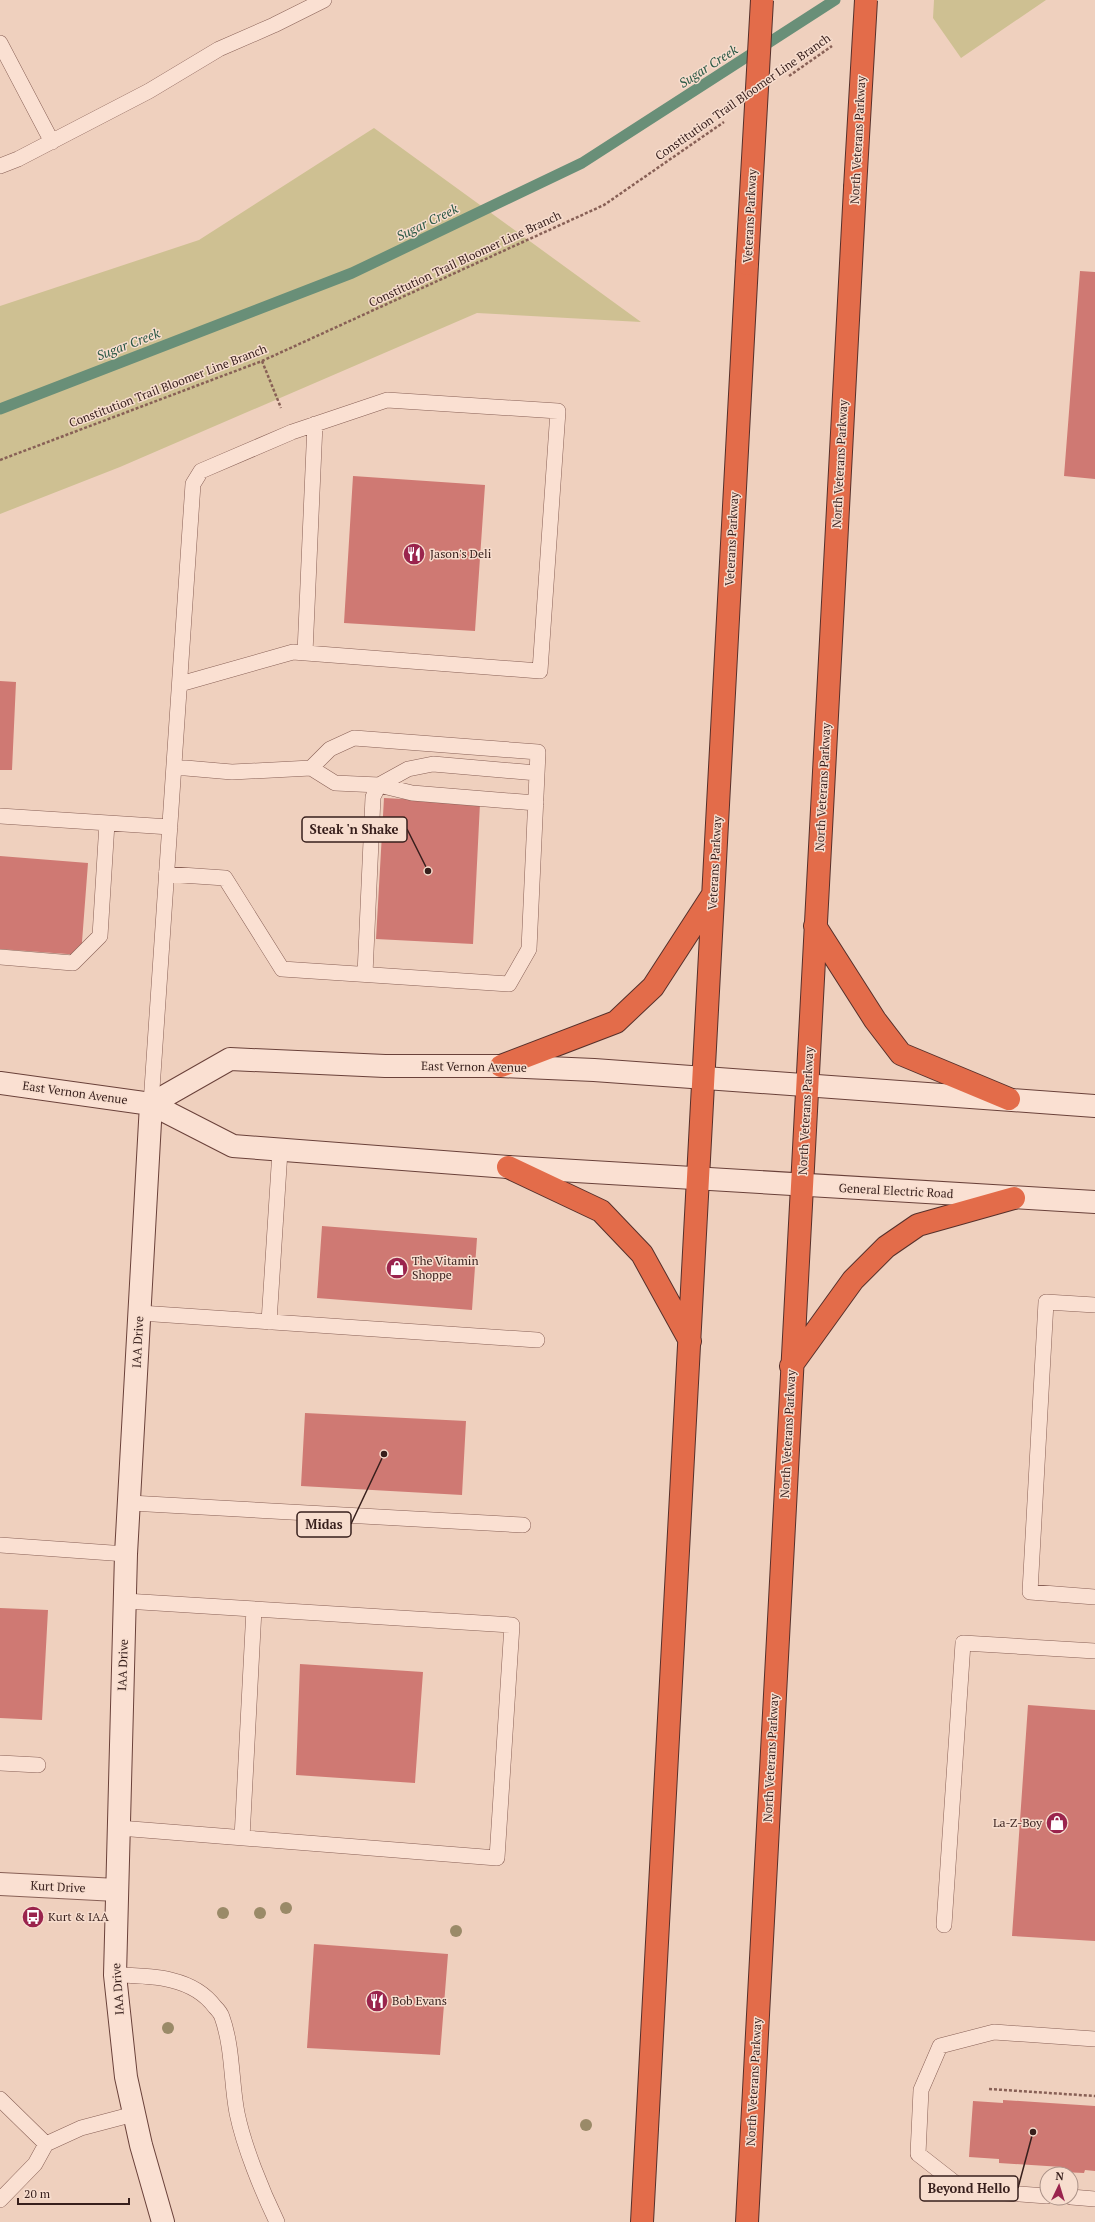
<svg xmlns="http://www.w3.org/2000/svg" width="1095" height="2222" viewBox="0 0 1095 2222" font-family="'PT Serif',serif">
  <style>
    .green { fill: #cec092 }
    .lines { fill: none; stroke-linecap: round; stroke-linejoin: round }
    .stream { stroke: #698f78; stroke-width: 11 }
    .building { fill: #cf7973 }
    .lane-casing { stroke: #886056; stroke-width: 16 }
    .street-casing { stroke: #886056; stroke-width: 24 }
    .secondary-casing { stroke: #6a413a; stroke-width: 24 }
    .highway-casing { stroke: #56302b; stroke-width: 24 }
    .path { stroke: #886056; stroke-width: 2.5; stroke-dasharray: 3 2; stroke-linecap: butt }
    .lane { stroke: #fae0d2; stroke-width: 15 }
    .street { stroke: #fae0d2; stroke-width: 22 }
    .secondary { stroke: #fae0d2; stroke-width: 22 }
    .highway { stroke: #e36c4a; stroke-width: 22 }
    .highway-bridge-casing { stroke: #56302b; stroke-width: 24; stroke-linecap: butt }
    .highway-bridge { stroke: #e36c4a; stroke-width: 22 }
    .tree { fill: #9a8a68 }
    .labels { text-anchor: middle; stroke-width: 3; stroke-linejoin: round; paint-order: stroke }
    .street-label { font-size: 12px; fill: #371f1c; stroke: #f7ddce }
    .poi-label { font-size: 12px; fill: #371f1c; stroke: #f7ddce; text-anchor: start }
    .water-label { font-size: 13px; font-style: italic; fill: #2a5845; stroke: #f7ddce }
    .leader { fill: none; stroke: #371f1c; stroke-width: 1.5 }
    .callout-dot { fill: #371f1c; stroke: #f7ddce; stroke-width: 1.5 }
    .callout { fill: #f7ddce; stroke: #371f1c; stroke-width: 1.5 }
    .callout-label { font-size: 13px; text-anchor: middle; font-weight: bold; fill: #371f1c }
  </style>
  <rect width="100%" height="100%" fill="#efd0be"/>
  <path class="green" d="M 934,0 L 1046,0 L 961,58 L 933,18 Z
    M 374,128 L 641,322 L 477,313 L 120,467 L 0,514 L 0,306 L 199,240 Z"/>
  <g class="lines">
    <path class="stream" d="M 0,409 L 352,273 L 582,163 L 835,0"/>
  </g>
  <path class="building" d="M 1080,271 L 1095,272 L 1095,479 L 1064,476 Z
    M 353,476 L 485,485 L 475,631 L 344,623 Z
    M 0,681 L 16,682 L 12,770 L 0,770 Z
    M 384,798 L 480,803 L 473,944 L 376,939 Z
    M 0,856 L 88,863 L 81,955 L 0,949 Z
    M 322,1226 L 477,1238 L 472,1310 L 317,1298 Z
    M 305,1413 L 466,1421 L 462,1495 L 301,1486 Z
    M 0,1608 L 48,1610 L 42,1720 L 0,1718 Z
    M 300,1664 L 423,1672 L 415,1783 L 296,1775 Z
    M 1028,1705 L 1095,1710 L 1095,1941 L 1012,1936 Z
    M 314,1944 L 448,1954 L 440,2055 L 307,2048 Z
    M 1003,2100 L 1095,2106 L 1095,2171 L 1085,2170 L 1084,2173 L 1062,2172 L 1062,2167 L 999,2163 L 999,2159 L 969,2157 L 973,2101 L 1003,2103 Z"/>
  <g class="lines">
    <g class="lane-casing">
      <path id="lane" d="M 0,43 L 52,142
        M 0,166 L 18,159 L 149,91 L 219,49 L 274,25 L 324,0
        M 305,653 L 315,424
        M 174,767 L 232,772 L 311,768 L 335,783 L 379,785 L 408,769 L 433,764 L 537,773
        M 0,816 L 170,827
        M 166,874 L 225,878 L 282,969 L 509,984 L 529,949 L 538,752 L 354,738 L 330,749 L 311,768
        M 0,957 L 73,963 L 100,936 L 107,823
        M 365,974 L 373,797 L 379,785 L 412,793 L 536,803
        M 151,1104 L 193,484 L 201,471 L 292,432 L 387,400 L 558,411 L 540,671 L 293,652 L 180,684
        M 1095,1305 L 1046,1302 L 1030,1592 L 1095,1597
        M 140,1313 L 537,1340
        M 269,1322 L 280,1151
        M 130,1503 L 523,1525
        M 0,1545 L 126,1554
        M 0,1763 L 38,1765
        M 119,1828 L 497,1858 L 512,1625 L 125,1601
        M 242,1838 L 254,1609
        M 944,1925 L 963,1643 L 1095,1651
        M 115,1975 C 151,1976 192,1976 215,2007 C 218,2010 221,2014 222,2017 C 233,2048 231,2082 237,2113 C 244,2147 262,2191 277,2222
        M 0,2099 L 46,2144
        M 1047,2196 L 964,2190 L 918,2154 L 921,2090 L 940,2046 L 994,2032 L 1095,2039
        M 1071,2197 L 1095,2199
        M 0,2200 L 35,2164 L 46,2144 L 81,2128 L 134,2114"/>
    </g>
    <g class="street-casing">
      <path id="street" d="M 0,1884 L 117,1890"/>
    </g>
    <g class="secondary-casing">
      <path id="secondary" d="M 0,1083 L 151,1104 L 233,1146 L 508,1167 L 1095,1202
        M 151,1104 L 126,1554 L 115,1975 L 126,2077 L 141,2145 L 163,2222
        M 151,1104 L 230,1059 L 385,1066 L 501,1066 L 594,1070 L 1095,1106"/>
    </g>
    <g class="highway-casing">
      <path id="highway" d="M 815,926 L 875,1020 L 901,1054 L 1009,1099
        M 501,1066 L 616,1022 L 653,987 L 712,896
        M 508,1167 L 601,1211 L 642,1254 L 690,1341
        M 791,1366 L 853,1280 L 886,1247 L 918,1225 L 1014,1198
        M 642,2222 L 747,264
        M 747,2222 L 855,188"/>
    </g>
    <path class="path" d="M 789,76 L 832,46
      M 262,361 L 281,408
      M 0,460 L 262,361 L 604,205 L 724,122
      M 989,2089 L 1095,2096"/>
    <use href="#lane" class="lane"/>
    <use href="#street" class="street"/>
    <use href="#secondary" class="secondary"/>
    <use href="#highway" class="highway"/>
    <g class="highway-bridge-casing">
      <path id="highway-bridge" d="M 855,188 L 866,0
        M 747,264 L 762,0"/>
    </g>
    <use href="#highway-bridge" class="highway-bridge"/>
  </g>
  <g class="tree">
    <circle cx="286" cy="1908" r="6"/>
    <circle cx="223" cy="1913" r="6"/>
    <circle cx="260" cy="1913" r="6"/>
    <circle cx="456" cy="1931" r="6"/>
    <circle cx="168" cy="2028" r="6"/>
    <circle cx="586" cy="2125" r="6"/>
  </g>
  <defs>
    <g id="restaurant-disc" transform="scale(1.15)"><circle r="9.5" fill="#9a244d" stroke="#f7ddce"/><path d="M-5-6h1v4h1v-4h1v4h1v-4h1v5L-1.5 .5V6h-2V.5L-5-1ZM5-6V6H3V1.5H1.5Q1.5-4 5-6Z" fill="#fff"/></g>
    <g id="shop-disc" transform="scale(1.15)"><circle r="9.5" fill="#9a244d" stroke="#f7ddce"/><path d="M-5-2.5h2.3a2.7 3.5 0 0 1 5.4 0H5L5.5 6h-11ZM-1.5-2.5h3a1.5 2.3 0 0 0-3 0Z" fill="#fff"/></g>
    <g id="bus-disc" transform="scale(1.15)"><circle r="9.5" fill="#9a244d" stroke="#f7ddce"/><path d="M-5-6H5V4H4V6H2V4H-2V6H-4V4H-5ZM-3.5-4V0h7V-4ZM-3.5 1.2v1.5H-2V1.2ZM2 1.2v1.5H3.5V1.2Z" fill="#fff"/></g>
  </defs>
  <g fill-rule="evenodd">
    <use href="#restaurant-disc" x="414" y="554"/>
    <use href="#shop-disc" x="397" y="1268"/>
    <use href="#shop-disc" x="1057" y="1823"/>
    <use href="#bus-disc" x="33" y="1917"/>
    <use href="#restaurant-disc" x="377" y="2001"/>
  </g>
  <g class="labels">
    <g class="street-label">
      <text transform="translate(743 97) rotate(-35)" y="4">Constitution Trail Bloomer Line Branch</text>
      <text transform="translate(858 140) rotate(-87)" y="4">North Veterans Parkway</text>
      <text transform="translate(750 216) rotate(-87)" y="4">Veterans Parkway</text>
      <text transform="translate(465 259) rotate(-25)" y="4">Constitution Trail Bloomer Line Branch</text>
      <text transform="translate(168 386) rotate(-21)" y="4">Constitution Trail Bloomer Line Branch</text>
      <text transform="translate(840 464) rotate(-87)" y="4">North Veterans Parkway</text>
      <text transform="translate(732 539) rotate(-87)" y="4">Veterans Parkway</text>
      <text transform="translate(823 787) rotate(-87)" y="4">North Veterans Parkway</text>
      <text transform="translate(715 863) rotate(-87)" y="4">Veterans Parkway</text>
      <text transform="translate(474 1067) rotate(1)" y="4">East Vernon Avenue</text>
      <text transform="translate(75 1093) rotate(8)" y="4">East Vernon Avenue</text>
      <text transform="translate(806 1111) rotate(-87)" y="4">North Veterans Parkway</text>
      <text transform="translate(896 1191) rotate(3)" y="4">General Electric Road</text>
      <text transform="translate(138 1342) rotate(-87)" y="4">IAA Drive</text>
      <text transform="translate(788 1434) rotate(-87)" y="4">North Veterans Parkway</text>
      <text transform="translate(123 1665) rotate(-88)" y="4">IAA Drive</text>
      <text transform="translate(771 1758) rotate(-87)" y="4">North Veterans Parkway</text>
      <text transform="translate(58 1887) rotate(3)" y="4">Kurt Drive</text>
      <text transform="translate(118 1989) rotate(-94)" y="4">IAA Drive</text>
      <text transform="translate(754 2082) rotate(-87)" y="4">North Veterans Parkway</text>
    </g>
    <g class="poi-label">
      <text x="430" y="558">Jason's Deli</text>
      <text x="412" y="1265">The Vitamin<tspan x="412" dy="14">Shoppe</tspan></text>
      <text x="1042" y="1827" text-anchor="end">La-Z-Boy</text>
      <text x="48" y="1921">Kurt &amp; IAA</text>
      <text x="392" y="2005">Bob Evans</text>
    </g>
    <g class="water-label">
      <text transform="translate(708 66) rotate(-33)" y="5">Sugar Creek</text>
      <text transform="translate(427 222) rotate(-26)" y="5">Sugar Creek</text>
      <text transform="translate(128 344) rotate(-21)" y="5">Sugar Creek</text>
    </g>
  </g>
  <path class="leader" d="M428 871L407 829M384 1454L351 1524M1033 2132L1018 2188"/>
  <g class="callout-dot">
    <circle cx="428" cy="871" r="4"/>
    <circle cx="384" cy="1454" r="4"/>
    <circle cx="1033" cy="2132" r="4"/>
  </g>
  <g class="callout">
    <rect x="302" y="817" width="105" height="25" rx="4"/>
    <rect x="297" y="1512" width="54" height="25" rx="4"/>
    <rect x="920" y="2176" width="98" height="25" rx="4"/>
  </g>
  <g class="callout-label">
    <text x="354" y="834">Steak 'n Shake</text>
    <text x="324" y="1529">Midas</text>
    <text x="969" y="2193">Beyond Hello</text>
  </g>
  <g transform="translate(1059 2186) rotate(4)"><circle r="19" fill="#f7ddce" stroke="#aa9187"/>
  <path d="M0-3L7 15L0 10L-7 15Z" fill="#9a244d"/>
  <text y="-6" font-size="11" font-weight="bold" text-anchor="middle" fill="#371f1c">N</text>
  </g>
  <path d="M18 2198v6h111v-6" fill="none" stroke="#371f1c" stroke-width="2"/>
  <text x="24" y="2198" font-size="12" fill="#371f1c" stroke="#f7ddce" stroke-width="3" paint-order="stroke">20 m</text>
</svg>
